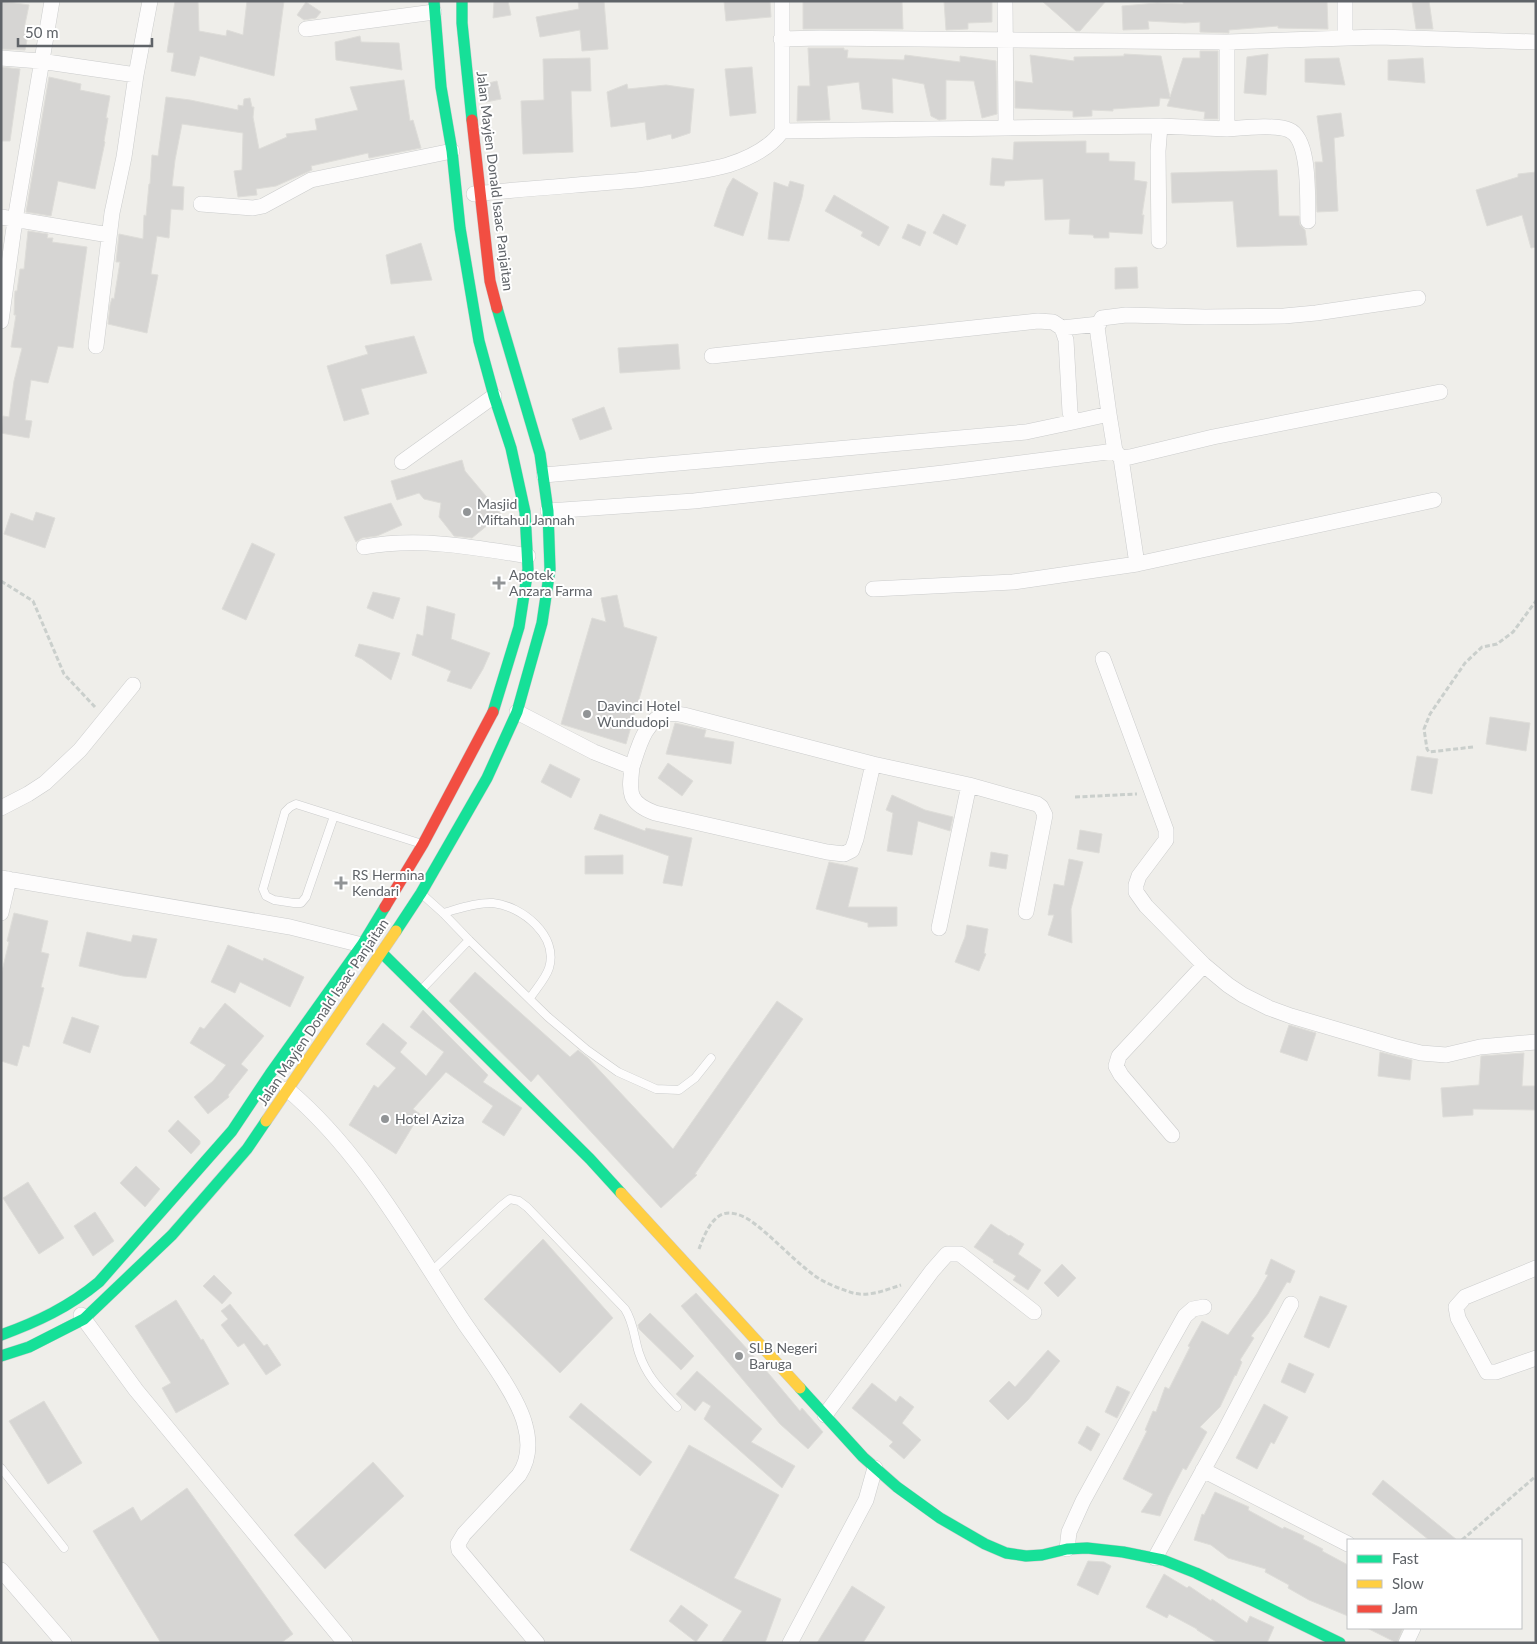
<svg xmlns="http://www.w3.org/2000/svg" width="1537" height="1644" viewBox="0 0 1537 1644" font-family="Lato,sans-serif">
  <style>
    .building { fill: #d6d5d3; stroke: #deddd9 }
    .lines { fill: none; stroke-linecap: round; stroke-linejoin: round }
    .lane-casing { stroke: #cbcccc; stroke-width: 9 }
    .street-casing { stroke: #cbcccc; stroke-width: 16 }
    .fast-casing { stroke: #cacacb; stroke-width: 12 }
    .slow-casing { stroke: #cacacb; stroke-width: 12 }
    .jam-casing { stroke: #cacacb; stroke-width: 12 }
    .path { stroke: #cacfcc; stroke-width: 3; stroke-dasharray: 5 2.5; stroke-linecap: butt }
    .lane { stroke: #fdfcfc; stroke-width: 8 }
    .street { stroke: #fdfcfc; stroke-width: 15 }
    .fast { stroke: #16e098; stroke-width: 11 }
    .slow { stroke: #ffcf43; stroke-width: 11 }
    .jam { stroke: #f24e42; stroke-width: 11 }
    .poi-dot { fill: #919496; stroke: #fff; stroke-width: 2 }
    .labels { text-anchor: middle; stroke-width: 4; stroke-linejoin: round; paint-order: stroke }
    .street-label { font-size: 14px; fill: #5f6368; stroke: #fff }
    .poi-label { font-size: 14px; fill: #5f6368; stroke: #fff; text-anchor: start }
  </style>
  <rect width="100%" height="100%" fill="#efeeea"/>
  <path class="building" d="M 1,1 L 29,5 L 24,29 L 29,30 L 25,50 L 1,49 Z
    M 175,1 L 198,1 L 199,31 L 226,36 L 227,30 L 243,35 L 247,1 L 284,1 L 274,76 L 200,56 L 195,76 L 171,71 L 174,53 L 167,52 Z
    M 494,1 L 508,1 L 511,15 L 493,18 Z
    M 578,1 L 604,1 L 608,49 L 582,51 L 580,30 L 540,37 L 536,17 L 579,9 Z
    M 724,1 L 770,1 L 771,17 L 726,21 Z
    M 803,1 L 902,1 L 903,29 L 803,29 Z
    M 944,1 L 992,1 L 992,22 L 968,23 L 968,29 L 946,30 Z
    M 1042,1 L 1106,1 L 1080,31 L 1076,31 Z
    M 1183,1 L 1327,2 L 1328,29 L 1278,28 L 1278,26 L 1229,30 L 1229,33 L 1200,32 L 1200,22 L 1185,23 L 1148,21 L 1149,29 L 1123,30 L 1122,6 L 1157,3 L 1183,4 Z
    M 1429,1 L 1433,29 L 1416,29 L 1412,2 Z
    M 306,2 L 321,12 L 316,18 L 304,20 L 297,15 Z
    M 360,36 L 361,42 L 399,43 L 402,70 L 336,60 L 335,42 Z
    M 808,48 L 844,48 L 844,50 L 848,50 L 847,58 L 904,60 L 905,55 L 960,62 L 960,56 L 996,61 L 997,114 L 982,118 L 974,81 L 946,80 L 946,119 L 939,120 L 931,116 L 924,84 L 892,78 L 893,113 L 862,109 L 859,82 L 827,86 L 830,120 L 797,121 L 798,86 L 810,86 Z
    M 1200,51 L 1218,51 L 1218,119 L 1204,119 L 1205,112 L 1167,106 L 1170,99 L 1160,98 L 1159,106 L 1113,109 L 1113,111 L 1092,110 L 1092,116 L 1073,117 L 1073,111 L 1015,108 L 1015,81 L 1033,83 L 1030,55 L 1074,61 L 1074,57 L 1124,56 L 1124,54 L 1161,56 L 1170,97 L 1183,58 L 1200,58 Z
    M 1268,54 L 1266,95 L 1244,93 L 1247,57 Z
    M 590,58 L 591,91 L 571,91 L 573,152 L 523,154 L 521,101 L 544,100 L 543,59 Z
    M 1339,58 L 1345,85 L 1305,82 L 1305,59 Z
    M 1423,58 L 1425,83 L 1388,80 L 1388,60 Z
    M 1,67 L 20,69 L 10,141 L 1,141 Z
    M 752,67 L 756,113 L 730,116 L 725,69 Z
    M 49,77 L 81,84 L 80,90 L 110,96 L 106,118 L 108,118 L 104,141 L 105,142 L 95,189 L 58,181 L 51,216 L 26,212 Z
    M 404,80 L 410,121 L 413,120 L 421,148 L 369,158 L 368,153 L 311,166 L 312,170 L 276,186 L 256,189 L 257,195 L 238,197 L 234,171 L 242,170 L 243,133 L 182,124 L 175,160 L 172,186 L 184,187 L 183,210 L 171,209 L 169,238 L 157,236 L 151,274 L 158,275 L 147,333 L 108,324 L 110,305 L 112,298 L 114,299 L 120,262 L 116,262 L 119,234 L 143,239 L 144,215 L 146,216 L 149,184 L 150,184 L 152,155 L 158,156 L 166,97 L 190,100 L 238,110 L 238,105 L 243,106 L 244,99 L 250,98 L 252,107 L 254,107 L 253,117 L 259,149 L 287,137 L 286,134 L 317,130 L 315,119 L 358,110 L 350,87 Z
    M 497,81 L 501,99 L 486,102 L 484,84 Z
    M 627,84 L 628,89 L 666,85 L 694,89 L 690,133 L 672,139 L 671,134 L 647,140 L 645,122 L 611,127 L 607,92 Z
    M 1341,113 L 1344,136 L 1334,138 L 1338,211 L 1317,212 L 1315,162 L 1323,162 L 1317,116 Z
    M 1086,141 L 1086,153 L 1109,153 L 1109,161 L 1135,162 L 1134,180 L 1147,182 L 1142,215 L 1144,215 L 1142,234 L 1109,232 L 1109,238 L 1094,238 L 1093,235 L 1069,234 L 1070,219 L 1045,220 L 1043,179 L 1005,181 L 1004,186 L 990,185 L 992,158 L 1013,160 L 1014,142 Z
    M 1277,170 L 1279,216 L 1299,216 L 1300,225 L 1305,230 L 1307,245 L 1237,247 L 1233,201 L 1172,203 L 1171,173 Z
    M 1536,172 L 1536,247 L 1531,248 L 1522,215 L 1487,226 L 1476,190 L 1518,177 L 1518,174 Z
    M 733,178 L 758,193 L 743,236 L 714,226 L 727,188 Z
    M 790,181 L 804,185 L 802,197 L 789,241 L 768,239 L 774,182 L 788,187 Z
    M 834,195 L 889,227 L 879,246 L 861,236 L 863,232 L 825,211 Z
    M 943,214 L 966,225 L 957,245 L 933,233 Z
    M 908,224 L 926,232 L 920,246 L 902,238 Z
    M 28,231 L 48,234 L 47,238 L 53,238 L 52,242 L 87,247 L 73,348 L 58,346 L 48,383 L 31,380 L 25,420 L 32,421 L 29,438 L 1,433 L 3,416 L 9,417 L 14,381 L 22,348 L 11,347 L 16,315 L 14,315 L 15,291 L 17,291 L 20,269 L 24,269 Z
    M 421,243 L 432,280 L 391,284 L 386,255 Z
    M 1137,267 L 1138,288 L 1115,289 L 1115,268 Z
    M 414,336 L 427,373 L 361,389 L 369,414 L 344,421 L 327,366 L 368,354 L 365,346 Z
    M 678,344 L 680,369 L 620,373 L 618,348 Z
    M 604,407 L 612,429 L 580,440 L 572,419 Z
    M 462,460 L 465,471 L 501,514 L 472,538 L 454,536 L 439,517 L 441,503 L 424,499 L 419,493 L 397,500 L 391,481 Z
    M 391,503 L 402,525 L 377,536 L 362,538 L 356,542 L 344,517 Z
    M 36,512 L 55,518 L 45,548 L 4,534 L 11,513 L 33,521 Z
    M 252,543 L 275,554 L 246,620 L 222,609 Z
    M 373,592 L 400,598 L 393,619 L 367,608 Z
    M 617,595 L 624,627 L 657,637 L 626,744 L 561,724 L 592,618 L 606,622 L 601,598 Z
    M 427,606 L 455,614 L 451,639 L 490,653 L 483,669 L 471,689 L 447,681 L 451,671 L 412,655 L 417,634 L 423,636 Z
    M 359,644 L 400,653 L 391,680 L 362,659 L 355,656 Z
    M 1490,717 L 1530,723 L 1526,751 L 1486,744 Z
    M 675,723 L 706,730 L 704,737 L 734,742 L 731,764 L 666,754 Z
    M 1417,756 L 1438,759 L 1432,794 L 1411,790 Z
    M 668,763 L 693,781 L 682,796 L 658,778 Z
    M 550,764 L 580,779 L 571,798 L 541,782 Z
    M 892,795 L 925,810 L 953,817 L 950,831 L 918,821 L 912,855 L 887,851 L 893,813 L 886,810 Z
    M 600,814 L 645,831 L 646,828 L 692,838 L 682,886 L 663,883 L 669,856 L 594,829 Z
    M 1080,830 L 1102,834 L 1099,853 L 1077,849 Z
    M 991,852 L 1008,855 L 1006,869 L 989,866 Z
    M 623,855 L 623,874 L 585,874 L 585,856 Z
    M 1069,859 L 1083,862 L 1071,909 L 1072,943 L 1048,935 L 1054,915 L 1048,915 L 1054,884 L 1064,886 Z
    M 829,862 L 858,868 L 848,907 L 897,907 L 897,926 L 868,927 L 868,923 L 816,909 Z
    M 14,913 L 48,921 L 41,952 L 49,954 L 41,987 L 44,988 L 29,1047 L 23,1045 L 17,1066 L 1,1061 L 1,975 L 9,942 L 7,941 Z
    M 967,925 L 988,929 L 984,953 L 986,954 L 979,971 L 955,962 L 965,937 Z
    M 87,932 L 131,942 L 133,935 L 157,939 L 146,978 L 123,976 L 79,966 Z
    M 228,945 L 263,961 L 264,958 L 304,977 L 290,1007 L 240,982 L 235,993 L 211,982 Z
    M 475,972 L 570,1057 L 578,1050 L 588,1058 L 673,1149 L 777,1001 L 803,1019 L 695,1174 L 697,1175 L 661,1208 L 538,1074 L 531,1082 L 449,1001 Z
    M 225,1003 L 264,1036 L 241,1064 L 248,1070 L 228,1095 L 229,1097 L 208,1114 L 194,1097 L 213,1081 L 226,1065 L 190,1043 L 200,1027 L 204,1029 Z
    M 423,1010 L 488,1075 L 483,1082 L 522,1108 L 504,1136 L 482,1122 L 493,1106 L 446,1072 L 413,1109 L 420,1114 L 396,1154 L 349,1125 L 374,1085 L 378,1088 L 396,1068 L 366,1044 L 383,1023 L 407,1043 L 400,1052 L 426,1076 L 444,1052 L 410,1027 Z
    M 72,1017 L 99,1026 L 90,1053 L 63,1043 Z
    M 1289,1025 L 1316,1033 L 1307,1061 L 1280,1052 Z
    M 1380,1052 L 1412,1060 L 1410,1080 L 1378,1076 Z
    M 1524,1053 L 1522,1086 L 1536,1086 L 1536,1110 L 1473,1109 L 1473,1115 L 1443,1117 L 1441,1088 L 1479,1085 L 1481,1056 Z
    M 178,1120 L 200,1141 L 200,1144 L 191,1154 L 168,1131 Z
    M 136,1166 L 160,1189 L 145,1207 L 120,1183 Z
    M 28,1182 L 64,1238 L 39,1254 L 3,1198 Z
    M 95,1212 L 114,1241 L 93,1256 L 74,1226 Z
    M 991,1224 L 1009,1236 L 1010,1235 L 1024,1244 L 1018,1254 L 1041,1270 L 1028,1290 L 1013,1280 L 1016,1276 L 993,1262 L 994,1260 L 974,1247 Z
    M 543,1239 L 613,1318 L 560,1373 L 484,1299 Z
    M 1271,1259 L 1295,1271 L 1290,1283 L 1287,1282 L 1268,1314 L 1251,1336 L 1254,1338 L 1240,1360 L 1242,1362 L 1236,1376 L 1235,1375 L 1220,1407 L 1200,1427 L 1207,1432 L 1186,1470 L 1183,1468 L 1168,1497 L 1160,1516 L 1141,1512 L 1153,1494 L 1123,1479 L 1147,1431 L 1145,1430 L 1153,1411 L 1156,1412 L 1165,1387 L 1169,1389 L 1190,1347 L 1188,1346 L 1202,1321 L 1228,1335 L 1257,1294 L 1268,1275 L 1265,1274 Z
    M 1062,1264 L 1076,1278 L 1058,1297 L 1044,1283 Z
    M 214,1275 L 232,1293 L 222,1304 L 203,1286 Z
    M 696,1293 L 759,1362 L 800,1411 L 802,1408 L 823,1432 L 808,1449 L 780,1424 L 681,1306 Z
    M 1320,1296 L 1347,1306 L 1329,1348 L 1304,1337 Z
    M 176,1300 L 201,1340 L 203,1339 L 229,1384 L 176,1413 L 162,1388 L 171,1383 L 135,1326 Z
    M 230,1304 L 264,1346 L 267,1344 L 281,1365 L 266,1375 L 244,1343 L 238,1347 L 221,1325 L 228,1319 L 221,1311 Z
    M 650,1313 L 694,1356 L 681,1370 L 639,1329 L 638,1325 Z
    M 1048,1350 L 1060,1361 L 1028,1400 L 1008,1420 L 989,1401 L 1009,1381 L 1015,1387 Z
    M 1289,1363 L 1314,1374 L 1305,1393 L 1281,1382 Z
    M 697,1371 L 762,1429 L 751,1442 L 795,1466 L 782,1488 L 704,1419 L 711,1406 L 703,1401 L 695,1411 L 676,1394 Z
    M 872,1383 L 896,1402 L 900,1396 L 914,1407 L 902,1423 L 921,1440 L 904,1459 L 889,1446 L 893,1442 L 852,1408 Z
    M 1117,1386 L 1130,1392 L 1117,1418 L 1105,1412 Z
    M 44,1401 L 82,1463 L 48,1484 L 9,1421 Z
    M 581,1403 L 652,1462 L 640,1476 L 569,1417 Z
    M 1264,1404 L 1288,1417 L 1274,1444 L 1271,1442 L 1257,1469 L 1236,1458 Z
    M 1087,1426 L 1100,1434 L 1091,1451 L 1078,1443 Z
    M 689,1445 L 779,1495 L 734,1578 L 781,1599 L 765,1643 L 721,1643 L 742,1611 L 630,1550 Z
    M 373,1462 L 404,1496 L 325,1569 L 294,1535 Z
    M 1383,1480 L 1441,1527 L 1457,1540 L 1429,1540 L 1372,1494 Z
    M 187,1488 L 293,1634 L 281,1643 L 161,1643 L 93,1531 L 133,1507 L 141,1521 Z
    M 1215,1492 L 1249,1507 L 1248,1510 L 1283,1529 L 1284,1527 L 1304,1536 L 1303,1539 L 1323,1549 L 1322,1551 L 1348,1565 L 1348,1616 L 1309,1600 L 1288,1588 L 1289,1585 L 1265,1572 L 1266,1569 L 1228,1558 L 1211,1545 L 1194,1540 L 1202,1514 L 1204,1515 Z
    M 1088,1561 L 1104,1562 L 1111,1566 L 1098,1595 L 1077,1585 Z
    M 1164,1574 L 1187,1588 L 1189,1586 L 1211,1601 L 1212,1599 L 1247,1623 L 1250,1616 L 1274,1627 L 1267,1643 L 1218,1643 L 1197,1630 L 1197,1629 L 1169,1614 L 1167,1618 L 1146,1607 Z
    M 852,1586 L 885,1607 L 863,1643 L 817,1643 Z
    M 681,1605 L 708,1625 L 696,1642 L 669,1621 Z
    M 1367,1628 L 1403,1628 L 1397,1643 Z"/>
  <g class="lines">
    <g class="lane-casing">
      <path id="lane" d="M 334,816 L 306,897 L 301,903 L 294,903 L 274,900 L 266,896 L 263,889 L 285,812 L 290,807 L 296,804 L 419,843
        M 424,896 L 443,913 L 469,940
        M 443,913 C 458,909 477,902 493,903 C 522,906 559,936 549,968 C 546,978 536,989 530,998
        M 423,988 L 469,940 L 548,1017 L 587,1050 L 618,1072 L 656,1089 L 679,1090 L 695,1078 L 711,1058
        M 432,1271 L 501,1206 L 510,1199 L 519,1201 L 527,1207 L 625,1309 C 634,1323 634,1338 639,1353 C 647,1377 660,1389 677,1407
        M 1,1468 L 64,1548"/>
    </g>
    <g class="street-casing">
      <path id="street" d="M 1345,1 L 1345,38
        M 306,29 L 434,12
        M 781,39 L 820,38 L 1227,42 L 1379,37 L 1536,42
        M 1,58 L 40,61 L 136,75
        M 1006,128 L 1160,126
        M 1227,129 C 1241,128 1277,124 1289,130 C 1311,139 1307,200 1308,221
        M 782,131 L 1006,128 L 1005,1
        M 474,194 C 528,188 583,185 637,180 C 668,176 698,173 728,165 C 747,159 770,148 782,131 L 782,1
        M 201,204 L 253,208 L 263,206 L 311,180 L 452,151
        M 1,217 L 109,235
        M 1159,241 L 1158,151 L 1160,126 L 1227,129 L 1227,42
        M 1,321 L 15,220 L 52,1
        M 1062,328 L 1099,324
        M 96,346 L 112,213 L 124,157 L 136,75 L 150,1
        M 1109,414 L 1115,451 L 1121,458 L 1130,457 L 1213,437 L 1440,392
        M 1073,422 L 1109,414 L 1097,327 L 1102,318 L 1126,315 L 1205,317 L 1284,316 L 1316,313 L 1418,298
        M 1121,458 L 1137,564 L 1434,500
        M 402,462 L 494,396
        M 544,475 L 1026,432 L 1073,422 L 1070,412 L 1066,340 L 1062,328 L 1053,322 L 1038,321 L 712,356
        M 548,511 L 694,501 L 943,473 L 1115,451
        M 364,547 C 418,537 474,547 528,556
        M 873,589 L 1013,582 L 1137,564
        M 1103,659 L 1166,830 L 1166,840 L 1139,876 L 1136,885 L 1136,892 L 1146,906 L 1204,965 L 1228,985 L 1243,995 L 1269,1008 L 1291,1016 L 1393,1046 L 1421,1053 L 1446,1055 L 1480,1047 L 1536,1042
        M 517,712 L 594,752 L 632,767 C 638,749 645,718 668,714 C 673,713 679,714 684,715 L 873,764 L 969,785 L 1037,804 L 1041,807 L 1045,815 L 1026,912
        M 632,767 C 629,793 628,803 655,813 L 827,852 L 844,854 L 852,850 L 856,839 L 873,764
        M 1,808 L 28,794 L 45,783 L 80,750 L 133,685
        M 1,878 L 290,927 L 362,945
        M 1,913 L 9,879
        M 939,928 L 969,785
        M 287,1089 C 363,1153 411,1243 465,1324 C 483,1350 518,1396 525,1425 C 530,1443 529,1460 519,1475 L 464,1534 L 458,1544 L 459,1550 L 537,1643
        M 1172,1135 L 1121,1075 L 1116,1066 L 1119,1056 L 1204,965
        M 1536,1268 L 1465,1297 L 1456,1307 L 1458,1318 L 1487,1372 L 1496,1372 L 1536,1358
        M 81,1315 L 136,1390 L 345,1643
        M 825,1415 L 932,1271 L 947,1254 L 960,1254 L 1034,1312
        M 1203,1470 L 1348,1544
        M 1067,1549 L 1069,1532 L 1083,1501 L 1167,1348 L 1185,1316 L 1193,1309 L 1204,1307
        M 1155,1558 L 1222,1436 L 1291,1304
        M 1,1570 L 64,1643
        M 790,1643 L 866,1500 L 875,1468
        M 1406,1643 L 1413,1628"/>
    </g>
    <g class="fast-casing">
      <path id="fast" d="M 434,1 L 441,87 L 452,151 L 460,228 L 479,341 L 494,396 L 511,448 L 525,512 L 528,569 L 519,627 L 493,712
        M 462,1 L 462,23 L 472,120
        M 396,931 L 421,893 L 487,778 L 517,712 L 542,623 L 550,569 L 548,511 L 540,454 L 497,308
        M 382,953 L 590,1159 L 621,1193
        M 1,1335 C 37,1322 69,1307 99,1282 L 232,1131 L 270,1074 L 362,945 L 385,907
        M 1,1356 L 29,1347 L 84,1319 L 172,1235 L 247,1149 L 266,1121
        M 800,1388 L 863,1457 L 897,1487 L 940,1518 L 985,1544 L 1006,1553 L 1026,1556 L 1042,1555 L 1067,1549 L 1087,1548 L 1123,1552 L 1163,1560 L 1196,1573 L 1340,1643"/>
    </g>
    <g class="slow-casing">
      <path id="slow" d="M 266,1121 L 396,931
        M 621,1193 L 800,1388"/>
    </g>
    <g class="jam-casing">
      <path id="jam" d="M 472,120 L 490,281 L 497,308
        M 385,907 L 423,844 L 493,712"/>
    </g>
    <path class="path" d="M 1,581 L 33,601 L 64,674 L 95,707
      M 1473,747 L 1429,752 L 1427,749 L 1424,729 L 1430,714 L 1465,663 L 1482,647 L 1497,644 L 1513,632 L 1536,601
      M 1075,797 L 1137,794
      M 699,1249 C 704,1236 712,1213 729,1213 C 737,1213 745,1217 751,1221 C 773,1237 792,1259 815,1276 C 825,1283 840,1289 853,1293 C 869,1297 886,1290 901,1285
      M 1462,1540 L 1536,1476"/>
    <use href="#lane" class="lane"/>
    <use href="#street" class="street"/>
    <use href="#fast" class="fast"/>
    <use href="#slow" class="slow"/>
    <use href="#jam" class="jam"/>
  </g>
  <g class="poi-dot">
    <circle cx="467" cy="512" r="5"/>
    <path d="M496.5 575.5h5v5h5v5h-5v5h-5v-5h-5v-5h5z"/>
    <circle cx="587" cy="714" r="5"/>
    <path d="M338.5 875.5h5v5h5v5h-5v5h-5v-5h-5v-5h5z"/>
    <circle cx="385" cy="1119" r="5"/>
    <circle cx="739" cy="1356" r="5"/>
  </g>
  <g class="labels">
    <g class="street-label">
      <text transform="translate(495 181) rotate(83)" y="5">Jalan Mayjen Donald Isaac Panjaitan</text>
      <text transform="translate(323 1012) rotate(-56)" y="5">Jalan Mayjen Donald Isaac Panjaitan</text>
    </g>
    <g class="poi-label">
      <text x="477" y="509">Masjid<tspan x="477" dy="16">Miftahul Jannah</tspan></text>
      <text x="509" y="580">Apotek<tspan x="509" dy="16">Anzara Farma</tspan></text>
      <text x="597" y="711">Davinci Hotel<tspan x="597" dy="16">Wundudopi</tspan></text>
      <text x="352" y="880">RS Hermina<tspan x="352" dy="16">Kendari</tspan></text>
      <text x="395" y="1124">Hotel Aziza</text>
      <text x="749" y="1353">SLB Negeri<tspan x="749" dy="16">Baruga</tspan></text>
    </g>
  </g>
  <rect width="1537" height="1644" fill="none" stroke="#5f6368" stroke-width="5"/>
  <rect x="1347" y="1539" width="175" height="90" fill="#ffffff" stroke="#bfc1c3"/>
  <rect x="1357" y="1555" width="25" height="8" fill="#16e098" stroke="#bfc1c3"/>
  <text x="1392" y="1564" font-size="15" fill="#5f6368">Fast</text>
  <rect x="1357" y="1580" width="25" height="8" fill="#ffcf43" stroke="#bfc1c3"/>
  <text x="1392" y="1589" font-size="15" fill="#5f6368">Slow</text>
  <rect x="1357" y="1605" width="25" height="8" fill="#f24e42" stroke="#bfc1c3"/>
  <text x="1392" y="1614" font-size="15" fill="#5f6368">Jam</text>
  <path d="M18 38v8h134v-8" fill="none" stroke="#5f6368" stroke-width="2.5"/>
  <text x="25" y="38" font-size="15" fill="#5f6368" stroke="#ffffff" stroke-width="4" paint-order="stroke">50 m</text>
</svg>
